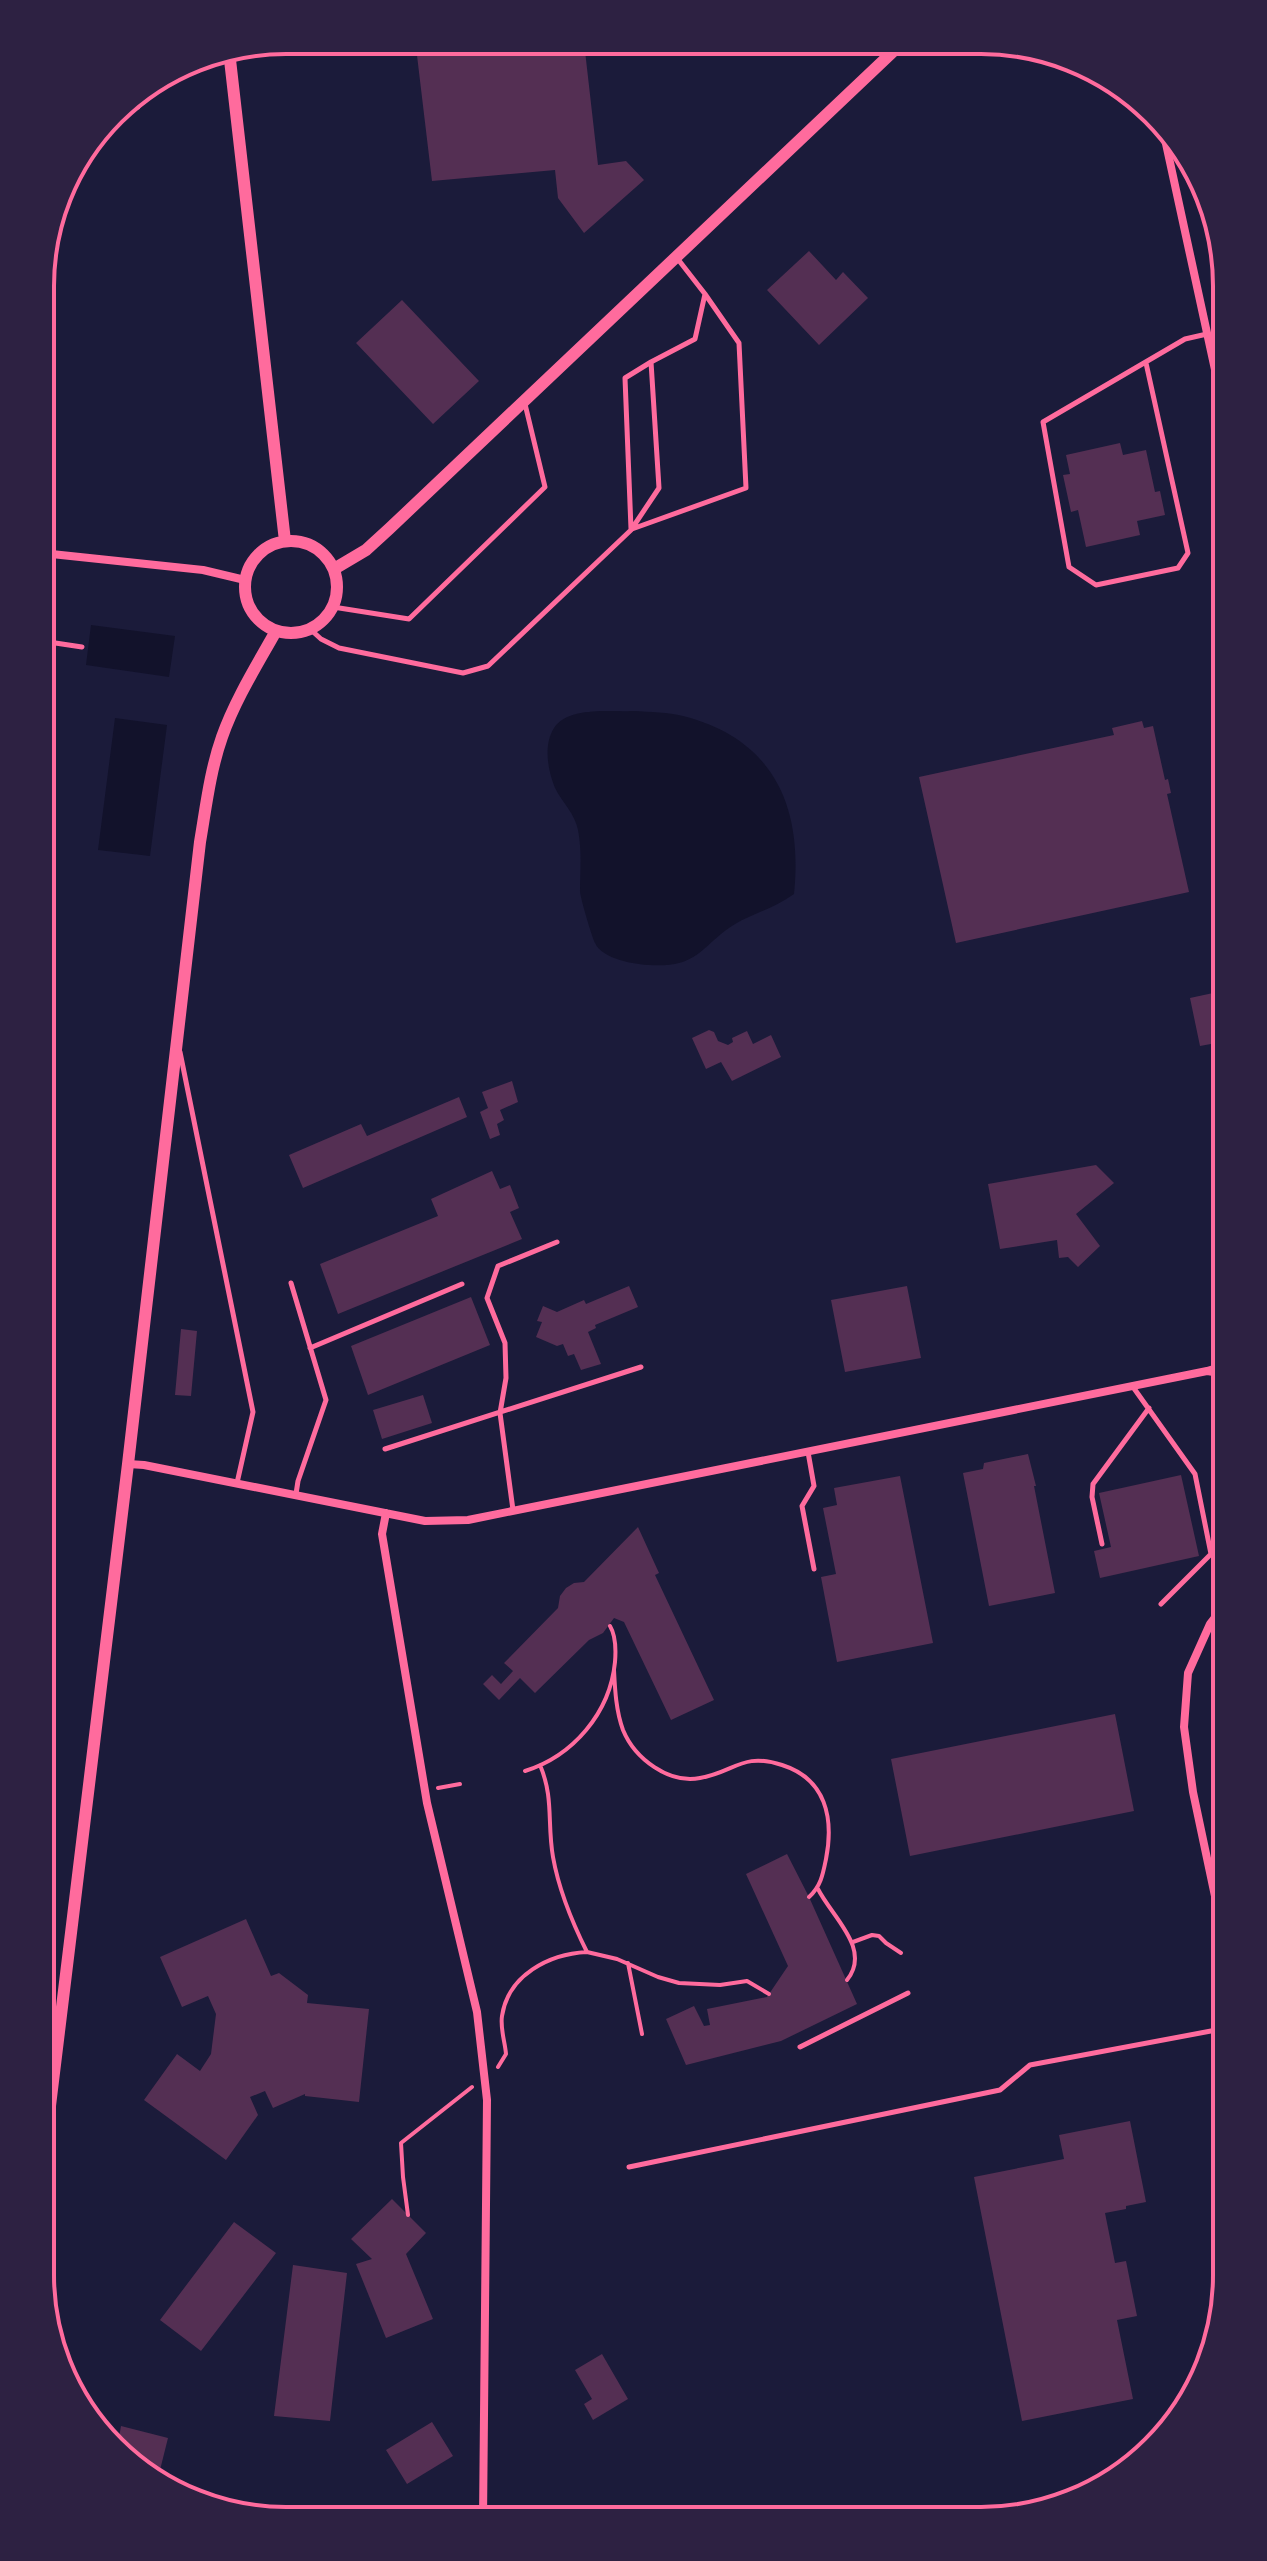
<svg xmlns="http://www.w3.org/2000/svg" width="1267" height="2561" viewBox="0 0 1267 2561" font-family="'Exo 2',sans-serif">
  <style>
    .water { fill: #12122b }
    .building { fill: #542f53 }
    .lines { fill: none; stroke-linecap: round; stroke-linejoin: round }
    .path { stroke: #ff6b9d; stroke-width: 4 }
    .service { stroke: #ff6b9d; stroke-width: 5 }
    .minor { stroke: #ff6b9d; stroke-width: 8 }
    .tertiary { stroke: #ff6b9d; stroke-width: 12 }
    .rim { fill: none; stroke: #ff6b9d; stroke-width: 4 }
  </style>
  <rect width="100%" height="100%" fill="#1b1b3a"/>
  <path class="water" d="M 91,625 L 175,636 L 169,677 L 86,665 Z
    M 634,711 C 650,712 668,712 683,716 C 774,739 803,807 794,894 C 772,910 749,914 729,928 C 712,939 700,958 679,963 C 659,969 604,964 595,943 C 592,937 580,897 580,891 C 580,870 582,851 578,830 C 575,814 562,802 555,788 C 548,771 543,745 554,728 C 568,706 611,712 634,711 Z
    M 115,718 L 167,725 L 150,856 L 98,850 Z"/>
  <path class="building" d="M 475,41 L 584,42 L 598,165 L 626,161 L 644,180 L 584,233 L 558,198 L 555,170 L 432,181 L 416,47 Z
    M 809,251 L 836,280 L 843,272 L 868,298 L 819,345 L 767,290 Z
    M 402,300 L 479,381 L 433,424 L 356,343 Z
    M 1120,443 L 1123,455 L 1146,450 L 1155,492 L 1160,491 L 1165,515 L 1137,521 L 1140,535 L 1086,547 L 1078,510 L 1071,512 L 1063,475 L 1070,474 L 1066,455 Z
    M 1142,721 L 1144,728 L 1153,726 L 1165,780 L 1168,779 L 1171,793 L 1167,794 L 1189,892 L 956,943 L 919,777 L 1114,735 L 1112,728 Z
    M 1227,990 L 1227,1041 L 1200,1046 L 1190,998 Z
    M 709,1030 L 714,1032 L 718,1041 L 728,1045 L 733,1042 L 732,1038 L 747,1031 L 753,1044 L 771,1035 L 781,1057 L 732,1081 L 721,1062 L 706,1069 L 692,1038 Z
    M 512,1081 L 518,1102 L 500,1110 L 504,1120 L 497,1124 L 500,1135 L 490,1139 L 480,1112 L 488,1108 L 482,1092 Z
    M 459,1097 L 467,1117 L 303,1188 L 289,1155 L 361,1124 L 367,1136 Z
    M 1096,1165 L 1114,1183 L 1076,1214 L 1100,1246 L 1078,1267 L 1068,1257 L 1059,1258 L 1057,1240 L 1000,1249 L 988,1184 Z
    M 492,1171 L 500,1189 L 510,1185 L 519,1208 L 510,1212 L 522,1239 L 338,1314 L 320,1264 L 438,1216 L 431,1199 Z
    M 1227,1238 L 1227,1278 L 1224,1279 L 1216,1240 Z
    M 629,1286 L 638,1307 L 595,1325 L 596,1328 L 588,1332 L 601,1364 L 581,1370 L 574,1354 L 568,1356 L 563,1344 L 557,1346 L 536,1337 L 542,1322 L 537,1321 L 543,1306 L 557,1312 L 584,1300 L 586,1304 Z
    M 907,1286 L 921,1358 L 845,1372 L 831,1300 Z
    M 471,1297 L 490,1345 L 368,1395 L 351,1346 Z
    M 181,1329 L 197,1331 L 191,1396 L 175,1395 Z
    M 423,1395 L 432,1423 L 382,1439 L 373,1410 Z
    M 1028,1454 L 1036,1486 L 1034,1486 L 1055,1593 L 989,1606 L 963,1473 L 983,1469 L 984,1463 Z
    M 1181,1475 L 1199,1556 L 1100,1578 L 1094,1551 L 1111,1547 L 1099,1493 Z
    M 900,1476 L 933,1643 L 837,1662 L 821,1577 L 836,1574 L 823,1508 L 837,1505 L 834,1488 Z
    M 638,1527 L 659,1573 L 655,1575 L 714,1700 L 671,1720 L 624,1622 L 614,1618 L 603,1633 L 589,1640 L 535,1693 L 520,1678 L 499,1700 L 483,1684 L 492,1675 L 501,1684 L 513,1671 L 504,1663 L 558,1608 L 560,1596 L 566,1588 L 574,1583 L 584,1582 Z
    M 1115,1714 L 1134,1811 L 910,1856 L 891,1759 Z
    M 787,1854 L 809,1897 L 857,2004 L 781,2041 L 686,2065 L 666,2019 L 694,2006 L 704,2026 L 710,2025 L 707,2009 L 767,1997 L 788,1966 L 746,1874 Z
    M 246,1919 L 271,1976 L 279,1973 L 308,1995 L 307,2003 L 369,2009 L 359,2102 L 305,2096 L 305,2094 L 273,2108 L 265,2091 L 250,2097 L 258,2115 L 226,2160 L 144,2100 L 177,2054 L 200,2071 L 211,2054 L 216,2014 L 208,1996 L 182,2007 L 160,1957 Z
    M 1130,2121 L 1146,2202 L 1126,2206 L 1126,2209 L 1105,2213 L 1115,2263 L 1126,2261 L 1137,2316 L 1117,2320 L 1133,2399 L 1022,2421 L 974,2177 L 1064,2159 L 1059,2135 Z
    M 392,2199 L 426,2233 L 406,2254 L 433,2319 L 386,2338 L 356,2264 L 372,2259 L 351,2239 Z
    M 234,2222 L 276,2253 L 201,2351 L 160,2320 Z
    M 293,2265 L 347,2273 L 330,2421 L 274,2416 Z
    M 602,2354 L 628,2399 L 593,2420 L 584,2404 L 592,2399 L 575,2370 Z
    M 432,2422 L 453,2456 L 407,2484 L 386,2450 Z
    M 121,2426 L 168,2438 L 160,2470 L 124,2460 L 117,2449 Z"/>
  <g class="lines">
    <path class="path" d="M 614,1670 C 615,1690 616,1711 623,1730 C 635,1759 669,1784 700,1778 C 735,1772 742,1752 782,1765 C 826,1779 834,1818 826,1859 C 823,1874 821,1886 809,1897
      M 540,1765 C 554,1798 547,1823 553,1857 C 559,1891 572,1922 587,1952 L 617,1959 L 658,1977 L 679,1983 L 720,1985 L 747,1981 L 769,1994
      M 525,1771 C 573,1756 610,1713 615,1662 C 616,1650 616,1636 610,1626
      M 438,1788 L 460,1784
      M 818,1889 C 832,1917 872,1949 847,1980
      M 853,1942 L 872,1935 L 879,1936 L 886,1943 L 901,1953
      M 628,1963 L 642,2034
      M 498,2067 L 506,2054 C 505,2042 500,2028 502,2016 C 508,1975 549,1954 587,1952
      M 408,2215 L 403,2177 L 401,2143 L 472,2087"/>
    <path class="service" d="M 117,109 L 138,107 L 141,90
      M 1146,363 L 1188,553 L 1178,568 L 1096,585 L 1069,567 L 1043,422 L 1185,339 L 1207,334
      M 631,529 L 625,378 L 651,362
      M 632,529 L 746,488 L 739,343 L 705,294
      M 333,607 L 409,619 L 545,487 L 525,404
      M 310,629 L 321,639 L 339,648 L 463,673 L 488,666 L 631,530 L 659,488 L 651,362 L 695,339 L 705,294 L 677,258
      M 42,641 L 82,647
      M 41,824 L 44,805 L 42,791
      M 180,1052 L 253,1412 L 237,1483
      M 291,1283 L 326,1400 L 298,1481 L 296,1494
      M 310,1348 L 462,1284
      M 1133,1387 L 1195,1474 L 1211,1554 L 1161,1604
      M 385,1449 L 641,1367
      M 808,1452 L 814,1486 L 802,1506 L 814,1569
      M 513,1510 L 500,1413 L 506,1378 L 505,1343 L 487,1298 L 498,1266 L 557,1242
      M 1102,1544 L 1092,1497 L 1093,1484 L 1149,1408
      M 800,2047 L 908,1993
      M 629,2167 L 1000,2090 L 1030,2065 L 1227,2028"/>
    <path class="minor" d="M 1163,130 L 1227,425
      M 42,553 L 203,570 L 245,580
      M 1227,1374 L 1207,1371 L 1227,1365
      M 128,1464 L 144,1465 L 425,1521 L 468,1520 L 1207,1371
      M 386,1513 L 382,1534 L 427,1803 L 477,2012 L 487,2100 L 483,2520
      M 1227,1953 L 1193,1792 L 1184,1727 L 1188,1673 L 1210,1624 L 1227,1602"/>
    <path class="tertiary" d="M 229,51 L 285,541
      M245 587a46 46 0 1 1 92 0a46 46 0 1 1-92 0Z
      M 334,569 L 366,550 L 389,529 L 901,44
      M 40,2188 L 128,1464 L 200,842 C 206,807 210,771 222,737 C 235,700 257,665 276,631"/>
  </g>
  <path d="M0 0H1267V2561H0ZM286 54H981A232 232 0 0 1 1213 286V2275A232 232 0 0 1 981 2507H286A232 232 0 0 1 54 2275V286A232 232 0 0 1 286 54Z" fill="#2d2142" fill-rule="evenodd"/>
  <path class="rim" d="M286 54H981A232 232 0 0 1 1213 286V2275A232 232 0 0 1 981 2507H286A232 232 0 0 1 54 2275V286A232 232 0 0 1 286 54Z"/>
</svg>
